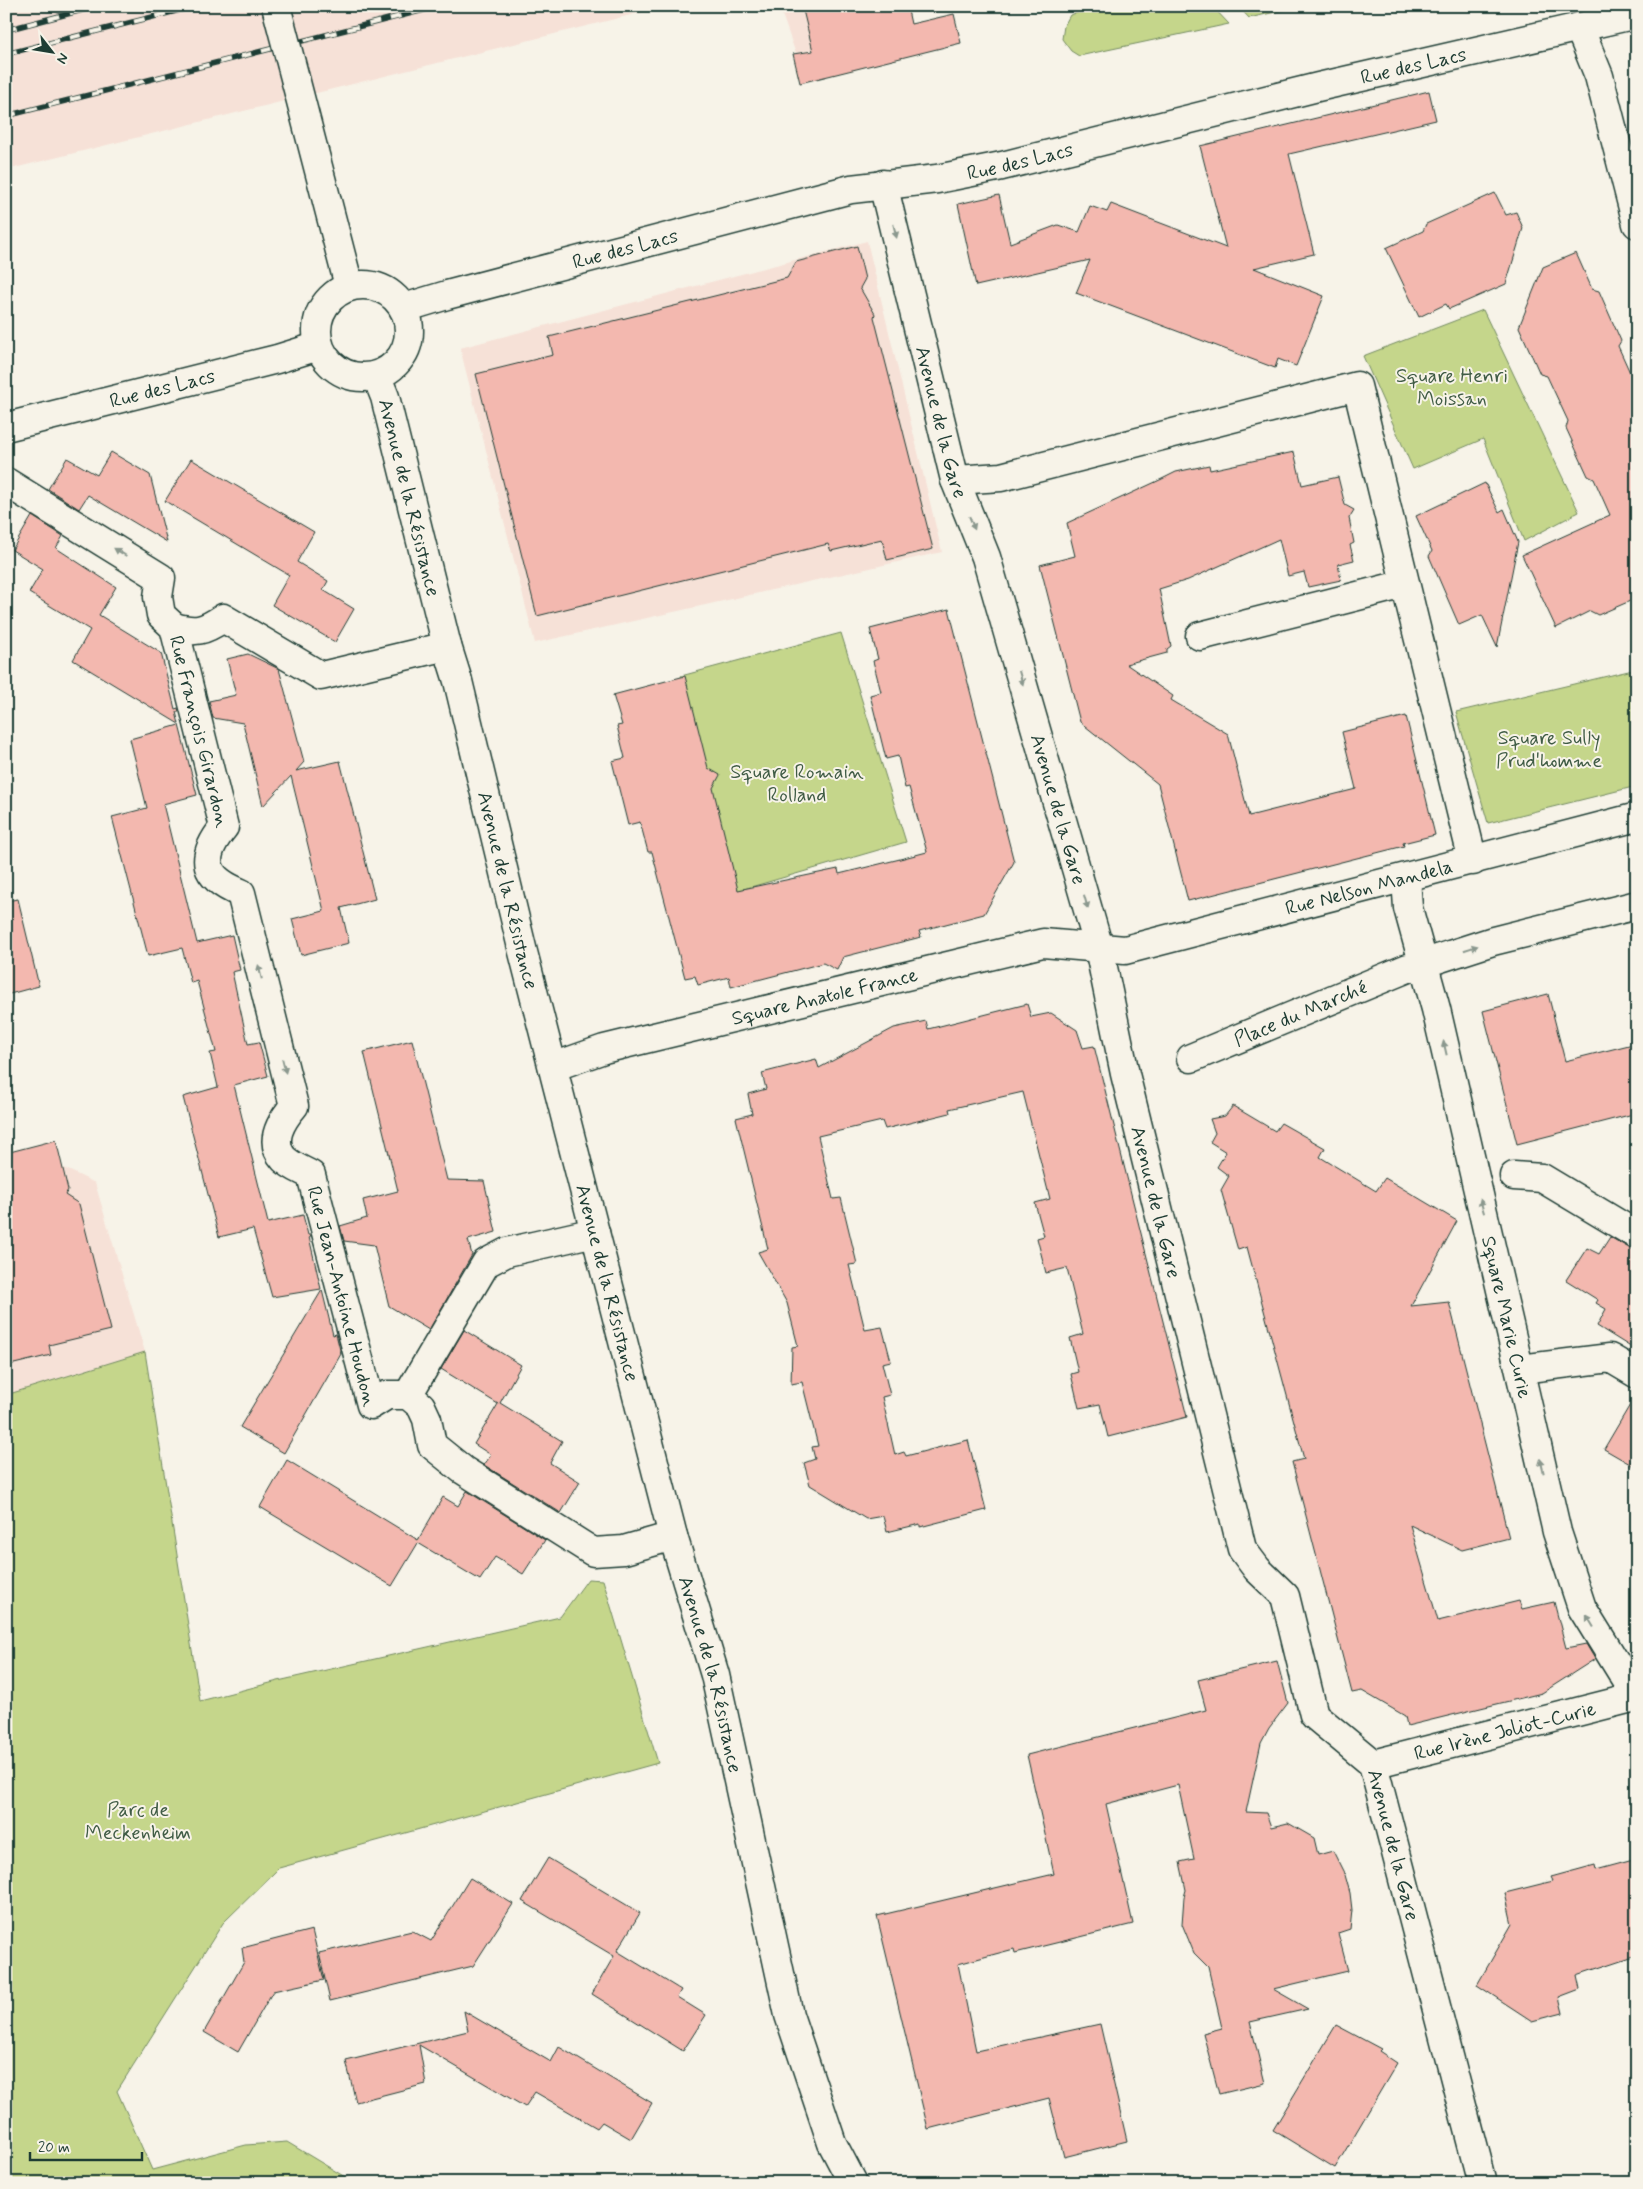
<svg xmlns="http://www.w3.org/2000/svg" width="1643" height="2189" viewBox="0 0 1643 2189" font-family="Mynerve,sans-serif">
  <style>
    .built { fill: #f6e1d7 }
    .green { fill: #c5d68b; stroke: #728a60 }
    .building { fill: #f3b8af; stroke: #1f3d34 }
    .lines { fill: none; stroke-linecap: round; stroke-linejoin: round }
    .street-casing { stroke: #1f3d34; stroke-width: 31 }
    .street { stroke: #f7f3e8; stroke-width: 28 }
    .rail-casing { stroke: #1f3d34; stroke-width: 5.5 }
    .rail { stroke: #f7f3e8; stroke-width: 4; stroke-dasharray: 11; stroke-linecap: butt }
    .street-bridge-casing { stroke: #1f3d34; stroke-width: 31; stroke-linecap: butt }
    .street-bridge { stroke: #f7f3e8; stroke-width: 28 }
    .oneway { fill: #8b988e }
    .labels { text-anchor: middle; stroke-width: 4; stroke-linejoin: round; paint-order: stroke }
    .street-label { font-size: 20px; fill: #1f3d34; stroke: #f7f3e8 }
    .park-label { font-size: 20px; fill: #405c45; stroke: #f7f3e8 }
  </style>
  <rect width="100%" height="100%" fill="#f7f3e8"/>
  <filter id="ink" filterUnits="userSpaceOnUse"><feTurbulence type="fractalNoise" baseFrequency=".02" numOctaves="2"/><feDisplacementMap in="SourceGraphic" scale="10" xChannelSelector="R" yChannelSelector="G"/><feConvolveMatrix kernelMatrix="1 2 1 2 8 2 1 2 1" color-interpolation-filters="sRGB"/></filter>
  <g filter="url(#ink)">
    <path class="built" d="M 6,6 L 667,6 L 6,170 Z
      M 779,6 L 907,6 L 909,16 L 850,40 L 796,54 Z
      M 867,241 L 942,552 L 535,643 L 460,348 Z
      M 56,1140 L 62,1167 L 95,1183 L 145,1352 L 6,1395 L 6,1153 L 10,1155 L 13,1151 Z"/>
    <path class="green" d="M 1101,6 L 1212,6 L 1229,24 L 1079,56 L 1071,51 L 1062,39 L 1064,26 L 1070,15 Z
      M 1238,6 L 1302,6 L 1249,18 Z
      M 1483,310 L 1579,512 L 1524,541 L 1483,439 L 1413,469 L 1363,356 Z
      M 841,633 L 906,842 L 737,891 L 681,676 Z
      M 1637,669 L 1637,786 L 1488,823 L 1456,712 Z
      M 145,1352 L 200,1701 L 278,1681 L 560,1617 L 588,1579 L 603,1580 L 658,1763 L 279,1868 L 223,1923 L 117,2091 L 152,2170 L 246,2145 L 287,2142 L 355,2183 L 6,2183 L 6,1395 Z"/>
    <path class="building" d="M 802,6 L 907,6 L 911,24 L 954,14 L 961,43 L 800,83 L 793,54 L 813,51 Z
      M 1429,91 L 1436,120 L 1289,154 L 1314,254 L 1254,268 L 1324,296 L 1296,366 L 1278,359 L 1275,368 L 1076,293 L 1090,260 L 976,286 L 958,204 L 999,195 L 1010,243 L 1058,225 L 1079,232 L 1090,206 L 1107,212 L 1111,204 L 1226,248 L 1200,146 Z
      M 1495,193 L 1506,215 L 1516,212 L 1523,228 L 1506,284 L 1449,309 L 1446,304 L 1419,317 L 1386,248 L 1423,231 L 1426,224 Z
      M 857,246 L 865,279 L 860,288 L 875,314 L 874,317 L 933,549 L 887,560 L 882,539 L 831,551 L 828,544 L 537,616 L 476,374 L 553,355 L 549,337 L 787,278 L 796,262 Z
      M 1576,253 L 1592,289 L 1599,291 L 1621,341 L 1618,346 L 1637,388 L 1637,598 L 1598,615 L 1590,611 L 1556,628 L 1522,555 L 1610,515 L 1594,479 L 1588,476 L 1566,428 L 1568,421 L 1547,376 L 1540,374 L 1519,327 L 1543,267 Z
      M 111,452 L 150,475 L 167,542 L 88,495 L 79,509 L 48,489 L 67,458 L 97,475 Z
      M 1294,452 L 1302,485 L 1338,477 L 1345,505 L 1354,510 L 1349,518 L 1354,543 L 1350,545 L 1354,560 L 1338,564 L 1341,580 L 1308,587 L 1304,572 L 1288,576 L 1279,539 L 1188,580 L 1159,589 L 1171,646 L 1167,649 L 1167,653 L 1126,664 L 1173,696 L 1171,700 L 1228,734 L 1249,816 L 1356,789 L 1342,732 L 1406,716 L 1435,835 L 1403,843 L 1404,846 L 1188,901 L 1158,784 L 1080,722 L 1040,565 L 1075,556 L 1067,523 L 1162,479 L 1176,472 L 1209,465 L 1210,470 Z
      M 191,459 L 314,532 L 297,562 L 328,581 L 323,590 L 354,609 L 335,642 L 272,605 L 289,575 L 165,501 Z
      M 1485,483 L 1499,512 L 1504,509 L 1518,542 L 1497,647 L 1482,615 L 1459,625 L 1429,556 L 1432,551 L 1416,516 Z
      M 32,516 L 63,536 L 56,548 L 116,587 L 99,615 L 161,653 L 175,709 L 178,708 L 179,712 L 176,712 L 179,724 L 73,660 L 90,630 L 29,593 L 43,569 L 12,550 Z
      M 949,609 L 1014,862 L 984,914 L 919,931 L 921,937 L 843,957 L 837,970 L 823,963 L 731,987 L 729,977 L 698,985 L 695,976 L 685,978 L 652,852 L 648,852 L 640,822 L 628,825 L 612,761 L 625,758 L 617,726 L 622,725 L 613,695 L 685,676 L 708,768 L 720,775 L 713,788 L 738,890 L 838,869 L 839,874 L 900,859 L 927,852 L 909,787 L 905,788 L 898,756 L 886,759 L 870,695 L 881,692 L 873,661 L 878,659 L 870,629 Z
      M 248,654 L 279,669 L 304,762 L 296,771 L 340,761 L 375,899 L 341,908 L 349,943 L 301,955 L 292,919 L 324,911 L 291,776 L 263,806 L 243,723 L 213,718 L 209,701 L 236,695 L 227,659 Z
      M 179,725 L 197,795 L 163,804 L 197,943 L 232,935 L 240,970 L 232,972 L 248,1044 L 259,1042 L 268,1076 L 234,1085 L 268,1223 L 303,1215 L 308,1235 L 310,1235 L 311,1237 L 309,1237 L 321,1289 L 272,1297 L 253,1229 L 219,1237 L 183,1097 L 218,1087 L 210,1053 L 216,1052 L 197,981 L 191,983 L 182,948 L 148,956 L 112,817 L 147,808 L 130,739 Z
      M 18,899 L 39,986 L 6,995 L 6,901 Z
      M 1548,994 L 1565,1061 L 1637,1043 L 1637,1113 L 1517,1144 L 1483,1011 Z
      M 1027,1004 L 1031,1017 L 1051,1013 L 1077,1030 L 1083,1048 L 1094,1046 L 1187,1417 L 1108,1437 L 1100,1404 L 1079,1408 L 1071,1374 L 1078,1372 L 1070,1338 L 1083,1334 L 1067,1268 L 1046,1273 L 1037,1238 L 1044,1236 L 1035,1203 L 1050,1199 L 1023,1092 L 949,1109 L 950,1113 L 885,1129 L 882,1121 L 818,1136 L 833,1199 L 841,1198 L 857,1264 L 849,1265 L 865,1330 L 882,1327 L 891,1361 L 882,1363 L 890,1395 L 882,1397 L 895,1455 L 904,1452 L 906,1456 L 968,1440 L 986,1510 L 920,1527 L 920,1524 L 887,1532 L 883,1516 L 866,1519 L 810,1485 L 804,1463 L 815,1459 L 812,1447 L 818,1446 L 802,1382 L 791,1384 L 792,1347 L 798,1346 L 787,1303 L 758,1252 L 768,1249 L 736,1118 L 752,1114 L 748,1094 L 766,1089 L 762,1073 L 816,1059 L 819,1068 L 894,1028 L 926,1021 L 928,1029 Z
      M 412,1040 L 447,1180 L 484,1181 L 496,1232 L 468,1240 L 472,1255 L 429,1330 L 389,1306 L 374,1245 L 344,1241 L 340,1226 L 367,1218 L 363,1200 L 398,1191 L 364,1052 Z
      M 1233,1106 L 1275,1131 L 1281,1123 L 1325,1148 L 1320,1157 L 1376,1191 L 1385,1178 L 1457,1221 L 1411,1306 L 1449,1302 L 1509,1538 L 1462,1550 L 1410,1525 L 1438,1621 L 1519,1601 L 1522,1609 L 1554,1602 L 1566,1648 L 1586,1644 L 1595,1659 L 1542,1693 L 1407,1726 L 1405,1716 L 1362,1691 L 1352,1693 L 1292,1462 L 1304,1459 L 1247,1247 L 1238,1250 L 1221,1190 L 1229,1176 L 1217,1167 L 1226,1152 L 1210,1142 L 1215,1133 L 1210,1119 L 1225,1116 Z
      M 56,1140 L 68,1190 L 65,1195 L 79,1204 L 111,1330 L 49,1345 L 51,1355 L 10,1365 L 6,1348 L 6,1153 Z
      M 1610,1237 L 1629,1248 L 1637,1251 L 1637,1351 L 1597,1326 L 1606,1309 L 1596,1303 L 1598,1300 L 1566,1280 L 1587,1248 L 1599,1254 Z
      M 322,1290 L 333,1335 L 336,1334 L 341,1354 L 284,1453 L 240,1427 Z
      M 464,1330 L 521,1365 L 500,1403 L 562,1441 L 550,1463 L 580,1482 L 561,1513 L 484,1465 L 491,1455 L 474,1444 L 498,1404 L 441,1369 Z
      M 1637,1393 L 1637,1468 L 1604,1449 Z
      M 287,1460 L 418,1540 L 443,1497 L 458,1506 L 467,1491 L 545,1540 L 523,1574 L 495,1557 L 480,1580 L 418,1543 L 392,1586 L 260,1507 Z
      M 1277,1661 L 1288,1703 L 1269,1728 L 1261,1743 L 1246,1812 L 1266,1813 L 1271,1827 L 1288,1823 L 1314,1838 L 1318,1855 L 1333,1851 L 1345,1875 L 1350,1893 L 1352,1910 L 1350,1929 L 1338,1933 L 1348,1971 L 1273,1989 L 1308,2009 L 1250,2022 L 1265,2083 L 1219,2094 L 1203,2033 L 1222,2028 L 1208,1967 L 1194,1953 L 1182,1924 L 1184,1897 L 1186,1890 L 1180,1862 L 1194,1859 L 1178,1785 L 1106,1804 L 1133,1924 L 1015,1953 L 1014,1949 L 958,1964 L 976,2051 L 1100,2024 L 1127,2141 L 1064,2157 L 1049,2098 L 928,2129 L 877,1916 L 1054,1874 L 1027,1755 L 1206,1710 L 1198,1680 Z
      M 548,1858 L 640,1913 L 617,1951 L 681,1990 L 677,1997 L 706,2015 L 683,2051 L 592,1994 L 614,1956 L 522,1901 Z
      M 1637,1859 L 1637,1955 L 1577,1975 L 1580,1989 L 1559,1997 L 1563,2013 L 1532,2021 L 1477,1985 L 1512,1924 L 1505,1893 L 1553,1881 L 1551,1877 L 1595,1865 L 1596,1870 Z
      M 470,1878 L 513,1904 L 473,1966 L 330,2001 L 319,1953 L 412,1931 L 431,1941 Z
      M 312,1930 L 324,1980 L 273,1991 L 238,2052 L 204,2032 L 244,1962 L 242,1948 Z
      M 464,2011 L 551,2062 L 559,2047 L 652,2103 L 631,2139 L 602,2122 L 597,2128 L 535,2092 L 525,2107 L 419,2045 L 426,2084 L 356,2102 L 346,2061 L 468,2031 Z
      M 1336,2025 L 1381,2049 L 1379,2051 L 1397,2063 L 1335,2168 L 1273,2130 Z"/>
    <g class="lines">
      <g class="street-casing">
        <g id="street">
          <path d="M 1579,27 L 1599,76 L 1637,224"/>
          <path d="M 296,82 L 349,286"/>
          <path id="s1" d="M 883,184 L 955,480 L 986,557 L 1099,948 L 1125,1074 L 1242,1549 L 1257,1569 L 1285,1596 L 1314,1715 L 1373,1764 L 1482,2183"/>
          <circle cx="363" cy="331" r="46"/>
          <path id="s2" d="M 404,308 L 447,295 L 851,189 L 937,179 L 1002,166 L 1318,87 L 1637,14"/>
          <path id="s3" d="M 377,377 L 385,397 L 447,646 L 458,681 L 523,952 L 673,1536 L 715,1675 L 789,2015 L 832,2143 L 853,2183"/>
          <path id="s4" d="M 6,427 L 277,359 L 319,346"/>
          <path d="M 955,480 L 1001,477 L 1357,386 L 1473,861"/>
          <path id="s5" d="M 6,482 L 161,578 L 158,597 L 161,615 L 174,627 L 224,827 C 198,859 204,878 241,893 L 294,1106 C 282,1120 268,1141 284,1159 C 291,1166 302,1170 311,1175 L 371,1405 L 387,1395 L 408,1395 L 421,1406 L 427,1419 L 432,1445 L 463,1470 L 593,1552 L 624,1550 L 673,1536"/>
          <path d="M 174,627 C 196,633 204,631 223,618 L 321,676 L 447,646"/>
          <path d="M 1200,636 L 1405,584"/>
          <path id="s6" d="M 1406,878 L 1408,908 L 1436,1009 L 1557,1532 L 1582,1608 L 1637,1697"/>
          <path d="M 1425,963 L 1493,941 L 1637,905"/>
          <path id="s7" d="M 1191,1058 L 1408,968"/>
          <path id="s8" d="M 553,1067 L 604,1049 L 1043,943 L 1125,950 L 1637,817"/>
          <path d="M 1514,1176 L 1542,1178 L 1637,1235"/>
          <path d="M 1520,1369 L 1610,1358 L 1637,1374"/>
          <path d="M 408,1395 L 486,1263 L 507,1252 L 595,1232"/>
          <path id="s9" d="M 1373,1764 L 1636,1697"/>
        </g>
      </g>
      <use href="#street" class="street"/>
      <g class="rail-casing">
        <path id="rail" d="M 6,30 L 98,6
          M 6,54 L 196,6
          M 6,116 L 440,6"/>
      </g>
      <use href="#rail" class="rail"/>
      <g class="street-bridge-casing">
        <path id="street-bridge" d="M 276,6 L 296,82"/>
      </g>
      <use href="#street-bridge" class="street-bridge"/>
    </g>
    <defs><path id="oneway-solid" d="M-6-.8H1V-3.2L6.5 0L1 3.2V.8H-6Z" transform="scale(1.25)"/></defs>
    <g class="oneway">
      <use href="#oneway-solid" transform="translate(895 231) rotate(76)"/>
      <use href="#oneway-solid" transform="translate(972 523) rotate(68)"/>
      <use href="#oneway-solid" transform="translate(120 552) rotate(-148)"/>
      <use href="#oneway-solid" transform="translate(1021 678) rotate(74)"/>
      <use href="#oneway-solid" transform="translate(1086 902) rotate(74)"/>
      <use href="#oneway-solid" transform="translate(1471 948) rotate(-18)"/>
      <use href="#oneway-solid" transform="translate(260 972) rotate(-104)"/>
      <use href="#oneway-solid" transform="translate(1445 1048) rotate(-103)"/>
      <use href="#oneway-solid" transform="translate(284 1066) rotate(76)"/>
      <use href="#oneway-solid" transform="translate(1482 1206) rotate(-106)"/>
      <use href="#oneway-solid" transform="translate(1542 1466) rotate(-103)"/>
      <use href="#oneway-solid" transform="translate(1590 1621) rotate(-121)"/>
    </g>
  </g>
  <g class="labels">
    <g class="street-label">
      <text dy="7" stroke="none"><textPath href="#s2" startOffset="1039">Rue des Lacs</textPath></text>
      <text dy="7" stroke="none"><textPath href="#s2" startOffset="634">Rue des Lacs</textPath></text>
      <text dy="7" stroke="none"><textPath href="#s2" startOffset="229">Rue des Lacs</textPath></text>
      <text dy="7" stroke="none"><textPath href="#s4" startOffset="161">Rue des Lacs</textPath></text>
      <text dy="7" stroke="none"><textPath href="#s1" startOffset="245">Avenue de la Gare</textPath></text>
      <text dy="7" stroke="none"><textPath href="#s3" startOffset="125">Avenue de la Résistance</textPath></text>
      <text dy="7" stroke="none"><textPath href="#s5" startOffset="345">Rue François Girardon</textPath></text>
      <text dy="7" stroke="none"><textPath href="#s1" startOffset="650">Avenue de la Gare</textPath></text>
      <text dy="7" stroke="none"><textPath href="#s8" startOffset="840">Rue Nelson Mandela</textPath></text>
      <text dy="7" stroke="none"><textPath href="#s3" startOffset="530">Avenue de la Résistance</textPath></text>
      <text dy="7" stroke="none"><textPath href="#s8" startOffset="281">Square Anatole France</textPath></text>
      <text dy="7" stroke="none"><textPath href="#s7" startOffset="118">Place du Marché</textPath></text>
      <text dy="7" stroke="none"><textPath href="#s1" startOffset="1055">Avenue de la Gare</textPath></text>
      <text dy="7" stroke="none"><textPath href="#s3" startOffset="935">Avenue de la Résistance</textPath></text>
      <text dy="7" stroke="none"><textPath href="#s5" startOffset="966">Rue Jean-Antoine Houdon</textPath></text>
      <text dy="7" stroke="none"><textPath href="#s6" startOffset="451">Square Marie Curie</textPath></text>
      <text dy="7" stroke="none"><textPath href="#s3" startOffset="1340">Avenue de la Résistance</textPath></text>
      <text dy="7" stroke="none"><textPath href="#s9" startOffset="136">Rue Irène Joliot-Curie</textPath></text>
      <text dy="7" stroke="none"><textPath href="#s1" startOffset="1759">Avenue de la Gare</textPath></text>
    </g>
    <g class="park-label">
      <text x="1452" y="382">Square Henri<tspan x="1452" dy="23">Moissan</tspan></text>
      <text x="1549" y="744">Square Sully<tspan x="1549" dy="23">Prud'homme</tspan></text>
      <text x="797" y="778">Square Romain<tspan x="797" dy="23">Rolland</tspan></text>
      <text x="138" y="1816">Parc de<tspan x="138" dy="23">Meckenheim</tspan></text>
    </g>
  </g>
  <rect width="1643" height="2189" fill="none" stroke="#f7f3e8" stroke-width="25"/>
  <rect x="12" y="12" width="1618" height="2164" fill="none" stroke="#1f3d34" stroke-width="2" filter="url(#ink)"/>
  <g transform="translate(52 52) rotate(121)" stroke="#f7f3e8" stroke-width="4" paint-order="stroke">
  <path d="M0-4L9 19L0 12L-9 19Z" fill="#1f3d34"/>
  <text y="-8" font-size="14" font-weight="bold" text-anchor="middle" fill="#1f3d34">N</text>
  </g>
  <path d="M30 2152v8h112v-8" fill="none" stroke="#1f3d34" stroke-width="2.5"/>
  <text x="38" y="2152" font-size="15" fill="#1f3d34" stroke="#f7f3e8" stroke-width="4" paint-order="stroke">20 m</text>
</svg>
